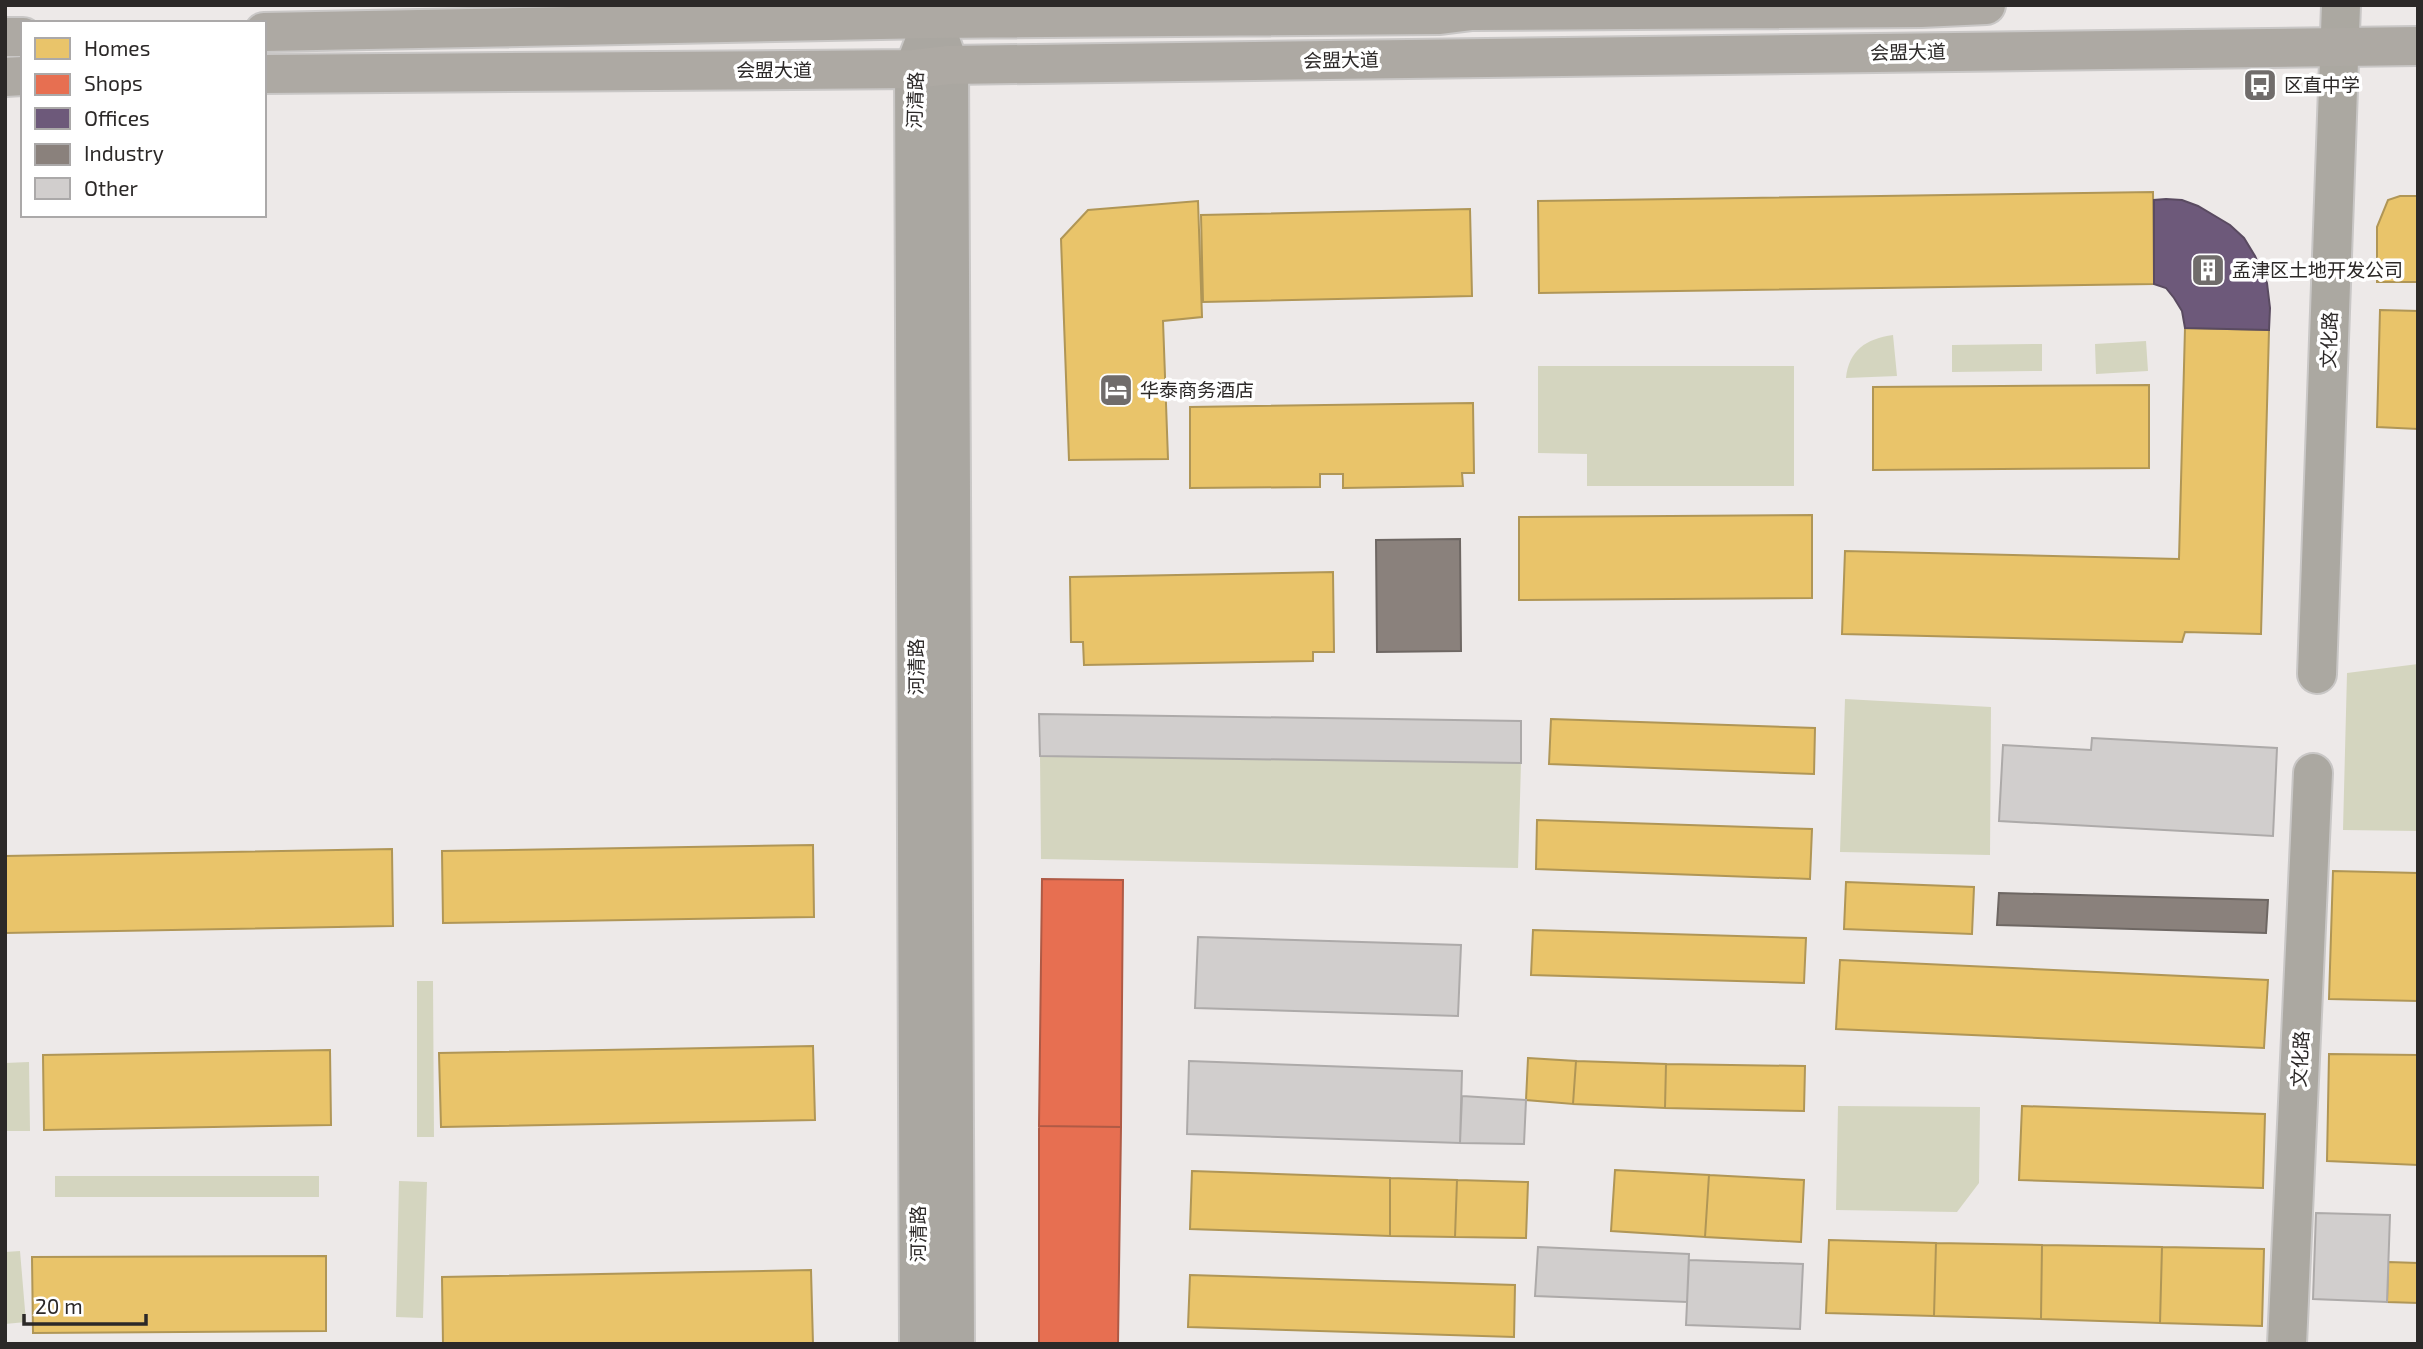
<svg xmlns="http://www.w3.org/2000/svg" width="2423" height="1349" viewBox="0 0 2423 1349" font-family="'Exo 2','Noto Sans SC',sans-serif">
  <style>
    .green { fill: #d4d5bf }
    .homes { fill: #e9c46a; stroke: #b09656; stroke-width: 2 }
    .shops { fill: #e76f51; stroke: #af5a45; stroke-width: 2 }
    .offices { fill: #6d597a; stroke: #5a4b61; stroke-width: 2 }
    .industry { fill: #8a817c; stroke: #6e6763; stroke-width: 2 }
    .building { fill: #d1cecd; stroke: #adaaa9; stroke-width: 2 }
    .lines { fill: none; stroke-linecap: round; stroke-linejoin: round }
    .street-casing { stroke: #c9c7c6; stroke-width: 42 }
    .secondary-casing { stroke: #c9c7c6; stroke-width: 42 }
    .primary-casing { stroke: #c9c7c6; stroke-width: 42 }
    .street { stroke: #aba8a1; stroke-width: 38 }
    .secondary { stroke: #aaa7a1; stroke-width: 38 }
    .primary { stroke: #ada9a3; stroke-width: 38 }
    .labels { text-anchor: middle; stroke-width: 7; stroke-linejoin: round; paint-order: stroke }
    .street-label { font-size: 19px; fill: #2c2928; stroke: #fff }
    .poi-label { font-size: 19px; fill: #2c2928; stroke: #fff; text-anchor: start }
  </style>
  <rect width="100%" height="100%" fill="#ede9e8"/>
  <path class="green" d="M 1893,335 L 1897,376 L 1846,378 C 1849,350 1866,339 1893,335 Z
    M 2146,341 L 2148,371 L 2096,374 L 2095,344 Z
    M 2042,344 L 2042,371 L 1952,372 L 1952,345 Z
    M 1538,366 L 1794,366 L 1794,486 L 1587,486 L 1587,454 L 1538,453 Z
    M 2418,664 L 2418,831 L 2343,830 L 2347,673 Z
    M 1845,699 L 1991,707 L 1990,855 L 1840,852 Z
    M 1040,756 L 1521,763 L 1518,868 L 1041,859 Z
    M 417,981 L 433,981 L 434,1137 L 417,1137 Z
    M 29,1062 L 30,1131 L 5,1131 L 5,1063 Z
    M 1838,1106 L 1980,1107 L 1979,1183 L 1957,1212 L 1836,1210 Z
    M 55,1176 L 319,1176 L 319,1197 L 55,1197 Z
    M 399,1181 L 427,1182 L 423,1318 L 396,1317 Z
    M 20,1251 L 26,1322 L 5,1324 L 5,1252 Z"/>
  <path class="homes" d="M 2153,192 L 2154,284 L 1539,293 L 1538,201 Z
    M 2400,196 L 2418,196 L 2418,282 L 2377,282 L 2377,227 L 2388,200 Z
    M 1198,201 L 1202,317 L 1163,321 L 1168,459 L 1069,460 L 1061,239 L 1088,210 Z
    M 1470,209 L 1472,296 L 1203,302 L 1201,215 Z
    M 2380,310 L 2418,311 L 2418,429 L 2377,427 Z
    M 2185,328 L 2269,330 L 2261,634 L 2185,632 L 2182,642 L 1842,634 L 1845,551 L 2179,559 Z
    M 2149,385 L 2149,468 L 1873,470 L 1873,387 Z
    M 1473,403 L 1474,473 L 1462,473 L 1463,486 L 1343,488 L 1343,474 L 1320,474 L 1320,487 L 1190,488 L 1190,407 Z
    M 1812,515 L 1812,598 L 1519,600 L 1519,517 Z
    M 1333,572 L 1334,652 L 1313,652 L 1313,661 L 1084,665 L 1083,642 L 1071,642 L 1070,577 Z
    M 1551,719 L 1815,728 L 1814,774 L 1549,764 Z
    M 1537,820 L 1812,829 L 1810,879 L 1536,869 Z
    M 813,845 L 814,917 L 443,923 L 442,851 Z
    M 392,849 L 393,926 L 5,933 L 5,856 Z
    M 2333,871 L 2418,873 L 2418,1001 L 2329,999 Z
    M 1846,882 L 1974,887 L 1972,934 L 1844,929 Z
    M 1533,930 L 1806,938 L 1804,983 L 1531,975 Z
    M 1840,960 L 2268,980 L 2264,1048 L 1836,1029 Z
    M 813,1046 L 815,1120 L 441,1127 L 439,1053 Z
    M 330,1050 L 331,1125 L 44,1130 L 43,1055 Z
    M 2329,1054 L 2418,1055 L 2418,1165 L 2327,1161 Z
    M 1528,1058 L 1576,1061 L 1573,1104 L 1526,1100 Z
    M 1576,1061 L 1666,1064 L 1665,1108 L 1573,1104 Z
    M 1666,1064 L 1805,1066 L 1804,1111 L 1665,1108 Z
    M 2022,1106 L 2265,1114 L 2263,1188 L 2019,1180 Z
    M 1615,1170 L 1709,1175 L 1705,1237 L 1611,1231 Z
    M 1192,1171 L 1390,1178 L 1390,1236 L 1190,1229 Z
    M 1709,1175 L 1804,1180 L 1801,1242 L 1705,1237 Z
    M 1390,1178 L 1457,1180 L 1455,1237 L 1390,1236 Z
    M 1457,1180 L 1528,1182 L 1526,1238 L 1455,1237 Z
    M 1829,1240 L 1936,1243 L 1934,1316 L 1826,1313 Z
    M 1936,1243 L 2042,1245 L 2041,1319 L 1934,1316 Z
    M 2042,1245 L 2162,1247 L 2160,1323 L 2041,1319 Z
    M 2162,1247 L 2264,1249 L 2262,1326 L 2160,1323 Z
    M 326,1256 L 326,1331 L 33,1333 L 32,1257 Z
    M 2388,1262 L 2418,1263 L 2418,1303 L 2387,1302 Z
    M 811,1270 L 813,1344 L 443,1344 L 442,1277 Z
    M 1190,1275 L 1515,1285 L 1514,1337 L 1188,1327 Z"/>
  <path class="shops" d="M 1042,879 L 1123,880 L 1121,1127 L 1039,1126 Z
    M 1039,1126 L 1121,1127 L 1118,1344 L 1039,1344 Z"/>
  <path class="offices" d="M 2166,199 L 2182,200 L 2198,206 L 2230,225 L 2244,238 L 2255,256 L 2267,283 L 2270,308 L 2269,330 L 2185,328 L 2182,311 L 2174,298 L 2166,288 L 2154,284 L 2154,200 Z"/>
  <path class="industry" d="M 1460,539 L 1461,651 L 1377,652 L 1376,540 Z
    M 1999,893 L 2268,900 L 2266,933 L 1997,925 Z"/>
  <path class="building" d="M 1039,714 L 1521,721 L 1521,763 L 1040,756 Z
    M 2092,738 L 2277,748 L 2273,836 L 1999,821 L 2003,745 L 2091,750 Z
    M 1198,937 L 1461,945 L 1458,1016 L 1195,1008 Z
    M 1189,1061 L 1462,1071 L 1460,1143 L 1187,1134 Z
    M 1462,1096 L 1526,1100 L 1524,1144 L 1460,1143 Z
    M 2316,1213 L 2390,1215 L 2387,1302 L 2313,1299 Z
    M 1538,1247 L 1689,1254 L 1687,1302 L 1535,1296 Z
    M 1689,1260 L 1803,1264 L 1800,1329 L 1686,1325 Z"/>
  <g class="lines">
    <g class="street-casing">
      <path id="street" d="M 2317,674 L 2341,5
        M 2287,1344 L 2313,773"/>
    </g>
    <g class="secondary-casing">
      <path id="secondary" d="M 938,34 L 949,65 L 955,1344
        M 919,1344 L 914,69 L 933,19"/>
    </g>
    <g class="primary-casing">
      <path id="primary" d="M 264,32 L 933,19 L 1440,15 L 1472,11 L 1921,8 L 1986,5
        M 5,37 L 23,37
        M 264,74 L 914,69 L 949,65 L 2418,46
        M 5,77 L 23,76"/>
    </g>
    <use href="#street" class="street"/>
    <use href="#secondary" class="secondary"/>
    <use href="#primary" class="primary"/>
  </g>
  <defs>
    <g id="bus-square" transform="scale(1.75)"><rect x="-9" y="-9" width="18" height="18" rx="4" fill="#706c6b" stroke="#fff"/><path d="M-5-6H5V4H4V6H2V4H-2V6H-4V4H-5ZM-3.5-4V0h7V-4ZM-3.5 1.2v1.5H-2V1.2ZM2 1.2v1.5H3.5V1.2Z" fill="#fff"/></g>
    <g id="building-square" transform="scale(1.75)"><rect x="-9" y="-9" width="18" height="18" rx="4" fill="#706c6b" stroke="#fff"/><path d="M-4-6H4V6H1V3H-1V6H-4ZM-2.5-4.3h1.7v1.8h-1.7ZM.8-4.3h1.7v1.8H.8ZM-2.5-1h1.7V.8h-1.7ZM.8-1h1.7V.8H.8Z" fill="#fff"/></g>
    <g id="hotel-square" transform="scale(1.75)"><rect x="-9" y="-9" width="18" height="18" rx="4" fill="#706c6b" stroke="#fff"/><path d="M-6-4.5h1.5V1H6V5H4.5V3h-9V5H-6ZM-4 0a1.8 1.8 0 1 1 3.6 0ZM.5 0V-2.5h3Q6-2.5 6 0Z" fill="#fff"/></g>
  </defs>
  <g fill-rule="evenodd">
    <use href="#bus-square" x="2260" y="85"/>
    <use href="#building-square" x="2208" y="270"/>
    <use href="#hotel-square" x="1116" y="390"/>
  </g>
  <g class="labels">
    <g class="street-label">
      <text transform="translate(1908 52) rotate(-1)" y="7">会盟大道</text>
      <text transform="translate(1341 60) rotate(-1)" y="7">会盟大道</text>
      <text x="774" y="77">会盟大道</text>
      <text transform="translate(915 100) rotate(-88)" y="7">河清路</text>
      <text transform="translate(2329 340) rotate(-88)" y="7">文化路</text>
      <text transform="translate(916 667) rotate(-90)" y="7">河清路</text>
      <text transform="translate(2300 1059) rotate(-87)" y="7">文化路</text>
      <text transform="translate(918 1234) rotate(-90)" y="7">河清路</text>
    </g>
    <g class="poi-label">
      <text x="2284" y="92">区直中学</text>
      <text x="2232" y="277">孟津区土地开发公司</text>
      <text x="1140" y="397">华泰商务酒店</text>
    </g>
  </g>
  <rect width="2423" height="1349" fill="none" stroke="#2c2928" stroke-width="14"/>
  <rect x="21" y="21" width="245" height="196" fill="#ffffff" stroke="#aba9a9" stroke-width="2"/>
  <rect x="35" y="38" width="35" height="21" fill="#e9c46a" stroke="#aba9a9" stroke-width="2"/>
  <text x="84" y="56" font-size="21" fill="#2c2928">Homes</text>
  <rect x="35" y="74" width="35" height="21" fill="#e76f51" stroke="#aba9a9" stroke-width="2"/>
  <text x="84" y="91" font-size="21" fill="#2c2928">Shops</text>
  <rect x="35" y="108" width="35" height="21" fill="#6d597a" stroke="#aba9a9" stroke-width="2"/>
  <text x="84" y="126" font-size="21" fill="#2c2928">Offices</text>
  <rect x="35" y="144" width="35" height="21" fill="#8a817c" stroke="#aba9a9" stroke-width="2"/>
  <text x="84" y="161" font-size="21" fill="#2c2928">Industry</text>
  <rect x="35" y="178" width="35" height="21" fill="#d1cecd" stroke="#aba9a9" stroke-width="2"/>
  <text x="84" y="196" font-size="21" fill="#2c2928">Other</text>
  <path d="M24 1314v10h122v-10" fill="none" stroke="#2c2928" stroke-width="3.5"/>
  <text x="35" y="1314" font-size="21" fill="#2c2928" stroke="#ffffff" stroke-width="5" paint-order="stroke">20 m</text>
</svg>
